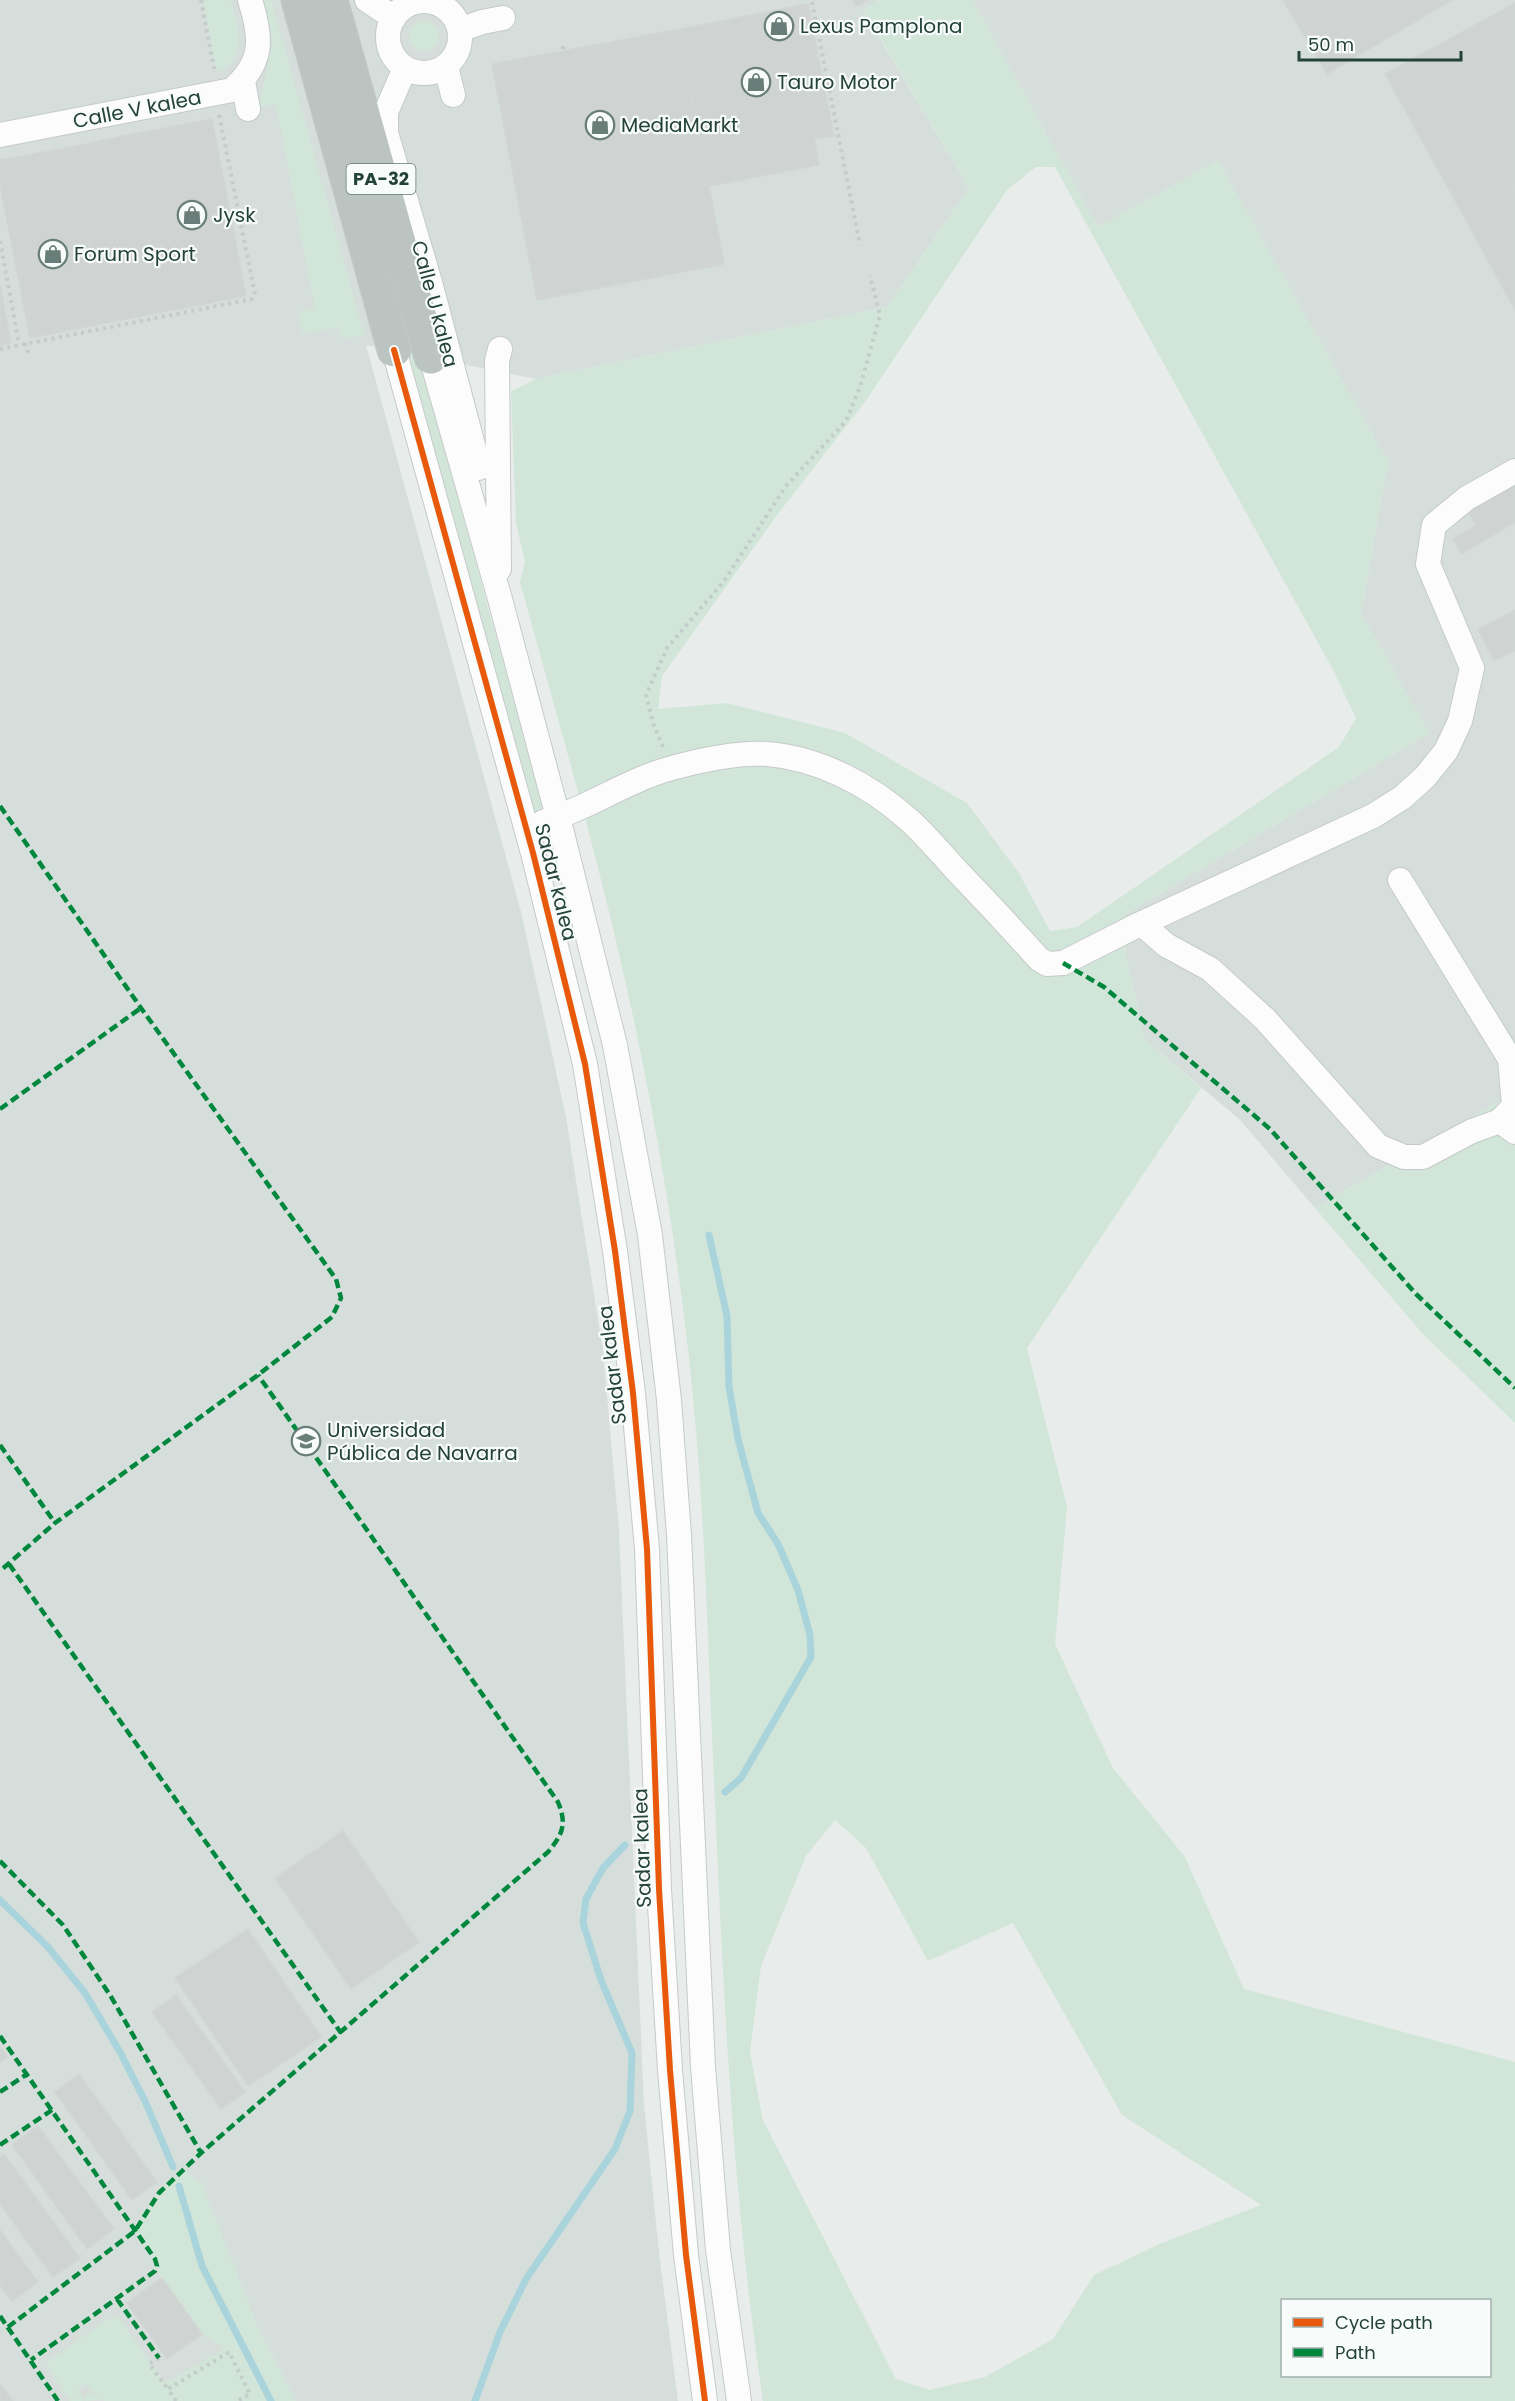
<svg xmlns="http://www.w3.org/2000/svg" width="1515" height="2401" viewBox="0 0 1515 2401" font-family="Poppins,sans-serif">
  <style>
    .built { fill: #d6dedb }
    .green { fill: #d1e6d8; fill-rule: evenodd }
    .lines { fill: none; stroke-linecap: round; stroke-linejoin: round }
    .stream { stroke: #a9d4db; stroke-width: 7 }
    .building { fill: #cfd4d2; stroke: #d1d6d4; stroke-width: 1.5 }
    .minor-casing { stroke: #c5cac8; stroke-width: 26 }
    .highway-casing { stroke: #c3ccc9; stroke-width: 35 }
    .path { stroke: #c3ccca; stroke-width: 4; stroke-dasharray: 3 4.5; stroke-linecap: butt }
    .minor { stroke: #fcfcfc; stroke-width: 24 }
    .highway { stroke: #bcc4c2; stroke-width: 33 }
    .quiet { stroke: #00873e; stroke-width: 4.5; stroke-dasharray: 9 4.5; stroke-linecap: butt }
    .cycleway-casing { stroke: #f7fbf9; stroke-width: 10 }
    .cycleway { stroke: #e8590c; stroke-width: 6 }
    .labels { text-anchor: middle; stroke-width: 4.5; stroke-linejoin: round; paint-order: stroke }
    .shield { fill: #f7fbf9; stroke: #637a73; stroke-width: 1.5 }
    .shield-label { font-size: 18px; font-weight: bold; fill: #24423a }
    .poi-label { font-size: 20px; fill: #24423a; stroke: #f7fbf9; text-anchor: start }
    .street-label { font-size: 20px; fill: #24423a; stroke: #f7fbf9 }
  </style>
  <rect width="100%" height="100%" fill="#e8edeb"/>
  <path class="built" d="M 0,0 L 879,0 L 863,10 L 969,188 L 887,307 L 536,379 L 366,345 L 521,912 L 566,1117 L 603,1351 L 619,1530 L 644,2105 L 659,2252 L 678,2401 L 0,2401 Z
    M 972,0 L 1515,0 L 1515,1092 L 1315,1208 L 1240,1120 L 1145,1040 L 1126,956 L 1124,915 L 1429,733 L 1361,613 L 1388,462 L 1218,161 L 1098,227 Z"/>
  <path class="green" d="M 203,0 L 230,0 C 238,24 249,60 217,72 Z
    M 263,0 L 271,0 L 364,335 L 342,339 L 339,327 L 303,334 L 299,312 L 315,308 L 276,104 L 259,107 L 273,39 Z
    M 312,0 L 321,0 L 544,811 L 534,814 Z
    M 879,0 L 972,0 L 1098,227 L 1218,161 L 1388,462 L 1361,613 L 1429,733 L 1124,915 L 1126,956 L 1145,1040 L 1201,1088 L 1027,1348 L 1067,1507 L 1055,1644 L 1113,1768 L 1185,1857 L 1244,1989 L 1515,2062 L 1515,2401 L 763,2401 C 730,2181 722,1959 712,1737 C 707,1611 703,1484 689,1358 C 672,1208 645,1059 609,912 C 582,801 550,692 520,582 L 525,562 L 516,523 L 511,391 L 536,379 L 887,307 L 969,188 L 863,9 ZM 1036,167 L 1055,167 L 1332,668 L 1356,718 L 1339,747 L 1077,927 L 1050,931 L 1019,873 L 967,803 L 845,733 L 727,703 L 658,709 L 662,676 L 777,515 L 865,402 L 1007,190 ZM 835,1820 L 866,1848 L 928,1961 L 1013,1923 L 1122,2115 L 1261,2205 L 1162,2243 L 1094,2275 L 1053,2339 L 985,2377 L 929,2390 L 896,2379 L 763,2120 L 750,2053 L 761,1966 L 806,1856 ZM 1282,2300 L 1490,2300 L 1490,2376 L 1282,2376 Z
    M409 36a15 15 0 1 1 30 0a15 15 0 1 1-30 0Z
    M 1515,1092 L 1515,1423 L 1422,1333 L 1315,1208 Z
    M 184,2170 L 202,2184 L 257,2325 L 296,2401 L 105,2401 L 103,2399 L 84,2401 L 86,2395 L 94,2394 L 85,2383 L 81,2389 L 75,2391 L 81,2395 L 83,2401 L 70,2401 L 47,2364 L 50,2360 L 113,2316 L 120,2320 L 165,2383 L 225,2349 L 202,2334 L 162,2278 L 136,2230 L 158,2193 Z"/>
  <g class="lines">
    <path class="stream" d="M 709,1235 L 727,1316 L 729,1387 L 738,1439 L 758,1513 L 778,1544 L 798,1590 L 810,1635 L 811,1657 L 741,1778 L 725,1792
      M 0,1900 L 47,1946 L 85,1993 L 120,2052 L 145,2101 L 173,2167
      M 179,2186 L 202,2266 L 271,2401
      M 475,2401 L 500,2332 L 526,2279 L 615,2149 L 630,2111 L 632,2053 L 601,1980 L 583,1923 L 586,1899 L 603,1868 L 625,1845"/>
  </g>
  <path class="building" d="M 852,0 L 868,0 L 856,6 Z
    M 1283,0 L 1452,0 L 1327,74 Z
    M 1515,3 L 1515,184 L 1462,213 L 1385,74 Z
    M 808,4 L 834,136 L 814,139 L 819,165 L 709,186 L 679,29 Z
    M 679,29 L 724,264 L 537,300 L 492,64 Z
    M 212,119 L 246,296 L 173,310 L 138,133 Z
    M 138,133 L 173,310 L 106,323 L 71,147 Z
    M 71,147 L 106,323 L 30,338 L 0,185 L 0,160 Z
    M 1515,184 L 1515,269 L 1498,279 L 1462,213 Z
    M 1515,269 L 1515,310 L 1498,279 Z
    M 0,285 L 11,343 L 0,345 Z
    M 1515,477 L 1515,522 L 1462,554 L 1453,539 L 1476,525 L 1465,507 Z
    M 1515,610 L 1515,651 L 1494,661 L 1478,629 Z
    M 343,1831 L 419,1942 L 351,1989 L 275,1878 Z
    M 248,1929 L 321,2037 L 248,2086 L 175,1978 Z
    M 176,1995 L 245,2092 L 221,2109 L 152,2012 Z
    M 0,2046 L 7,2057 L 0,2062 Z
    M 79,2074 L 157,2182 L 132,2200 L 55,2092 Z
    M 38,2126 L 114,2229 L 87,2249 L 12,2145 Z
    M 4,2154 L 80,2258 L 53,2277 L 0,2204 L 0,2157 Z
    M 0,2230 L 38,2282 L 12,2301 L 0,2285 Z
    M 162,2278 L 202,2334 L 167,2359 L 127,2303 Z
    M 0,2384 L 13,2401 L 0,2401 Z"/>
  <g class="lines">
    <g class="minor-casing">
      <path id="minor" d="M 367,0 L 394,18
        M388 37a36 36 0 1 1 72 0a36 36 0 1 1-72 0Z
        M 460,30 L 482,22 L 503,18
        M 446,67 L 453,95
        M 405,68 L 386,112 L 386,133 L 431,286 L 479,468
        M 243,81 L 248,109
        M 0,135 L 232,90 C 264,62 262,38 250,0
        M 394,350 L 533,853 L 585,1064 L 615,1251 L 633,1393 L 647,1549 L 659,1889 L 670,2070 L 686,2255 L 705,2401
        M 431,357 L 500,599 L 558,817 L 615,1045 L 650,1235 L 669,1400 L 679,1535 L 703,2067 L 718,2250 L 739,2401
        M 499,569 L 497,361 L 500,349
        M 543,822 C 587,809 627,780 672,768 C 701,760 736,752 767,754 C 819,758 870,785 909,820 C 927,836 942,855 959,873 C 986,901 1013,930 1039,959 L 1047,964 L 1063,963 L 1134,927 L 1373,816 L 1403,797 L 1425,777 L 1446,751 L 1460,721 L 1472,668 L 1428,564 L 1434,525 L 1467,498 L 1515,471
        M 1400,880 L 1510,1059 L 1514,1106 L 1500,1121
        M 1142,924 L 1166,945 L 1210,969 L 1265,1019 L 1378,1146 L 1404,1157 L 1423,1157 L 1472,1131 L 1500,1121 L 1515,1132"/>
    </g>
    <g class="highway-casing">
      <path id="highway" d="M 298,0 L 394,350
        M 331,0 L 431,357"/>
    </g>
    <path class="path" d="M 201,0 L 215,73
      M 812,2 L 860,245
      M 563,46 L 563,51
      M 0,241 L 19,344
      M 25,343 L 29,355
      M 0,349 L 252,299 L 255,295 L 219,114
      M 663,747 L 653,723 L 646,695 L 667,648 L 724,581 L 786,486 L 846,421 L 860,387 L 880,315 L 870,276
      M 159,2358 L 149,2364 L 168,2389
      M 176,2401 L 168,2389 L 229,2352 L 250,2394 L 237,2401"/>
    <use href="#minor" class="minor"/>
    <use href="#highway" class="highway"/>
    <path class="quiet" d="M 0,806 L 141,1008 L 336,1279 L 341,1298 L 332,1317 L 258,1375 L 55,1523 L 0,1571
      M 1063,963 L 1104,987 L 1270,1129 L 1416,1294 L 1515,1388
      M 0,1109 L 141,1008
      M 0,1445 L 55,1523
      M 9,1564 L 341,2033
      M 0,1861 L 63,1925 L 110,1995 L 201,2153
      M 0,2036 L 155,2259 L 157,2266 L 155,2271 L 31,2360
      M 0,2092 L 27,2074
      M 0,2145 L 52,2110
      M 117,2299 L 159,2358
      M 0,2316 L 58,2401
      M 8,2327 L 135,2231 L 159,2193 L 201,2153 L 548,1852 C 563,1834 567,1824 558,1802 L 258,1375"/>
    <g class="cycleway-casing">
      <path id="cycleway" d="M 394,350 L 533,853 L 585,1064 L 615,1251 L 633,1393 L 647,1549 L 659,1889 L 670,2070 L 686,2255 L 705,2401"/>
    </g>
    <use href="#cycleway" class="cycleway"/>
  </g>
  <defs>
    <g id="shop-ring" transform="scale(1.5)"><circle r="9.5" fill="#f7fbf9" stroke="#697e78" stroke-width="1.5"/><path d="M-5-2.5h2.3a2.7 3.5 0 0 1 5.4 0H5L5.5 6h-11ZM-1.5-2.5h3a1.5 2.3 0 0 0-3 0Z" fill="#697e78"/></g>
    <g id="university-ring" transform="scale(1.5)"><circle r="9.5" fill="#f7fbf9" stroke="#697e78" stroke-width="1.5"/><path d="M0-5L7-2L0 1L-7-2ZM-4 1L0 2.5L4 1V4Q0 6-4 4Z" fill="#697e78"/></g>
  </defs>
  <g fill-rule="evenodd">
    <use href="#shop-ring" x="779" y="26"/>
    <use href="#shop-ring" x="756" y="82"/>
    <use href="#shop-ring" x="600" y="125"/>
    <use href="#shop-ring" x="192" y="215"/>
    <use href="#shop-ring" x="53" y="254"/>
    <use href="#university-ring" x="306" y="1441"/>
  </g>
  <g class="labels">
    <rect class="shield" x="346.5" y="164" width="69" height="30" rx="4.5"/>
    <g class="shield-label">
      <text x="381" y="185">PA-32</text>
    </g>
    <g class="poi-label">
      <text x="800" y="33">Lexus Pamplona</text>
      <text x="777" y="89">Tauro Motor</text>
      <text x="621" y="132">MediaMarkt</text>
      <text x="213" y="222">Jysk</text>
      <text x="74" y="261">Forum Sport</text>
      <text x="327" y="1437">Universidad<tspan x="327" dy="23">Pública de Navarra</tspan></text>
    </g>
    <g class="street-label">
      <text transform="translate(137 109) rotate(-11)" y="7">Calle V kalea</text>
      <text transform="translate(435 304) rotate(75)" y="7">Calle U kalea</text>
      <text transform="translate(556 882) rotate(76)" y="7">Sadar kalea</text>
      <text transform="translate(612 1365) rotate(-97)" y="7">Sadar kalea</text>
      <text transform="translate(642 1848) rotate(-92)" y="7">Sadar kalea</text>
    </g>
  </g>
  <rect x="1281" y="2299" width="210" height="78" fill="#f7fbf9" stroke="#a3b1ad" stroke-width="1.5"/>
  <rect x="1293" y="2318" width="30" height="9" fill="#e8590c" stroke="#a3b1ad" stroke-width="1.5"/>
  <text x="1335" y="2329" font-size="18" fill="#24423a">Cycle path</text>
  <rect x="1293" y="2348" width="30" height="9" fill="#00873e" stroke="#a3b1ad" stroke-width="1.5"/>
  <text x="1335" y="2359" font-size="18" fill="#24423a">Path</text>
  <path d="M1299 51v9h162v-9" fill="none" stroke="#24423a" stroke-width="3"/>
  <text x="1308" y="51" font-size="18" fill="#24423a" stroke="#f7fbf9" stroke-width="4.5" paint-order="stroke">50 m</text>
</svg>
